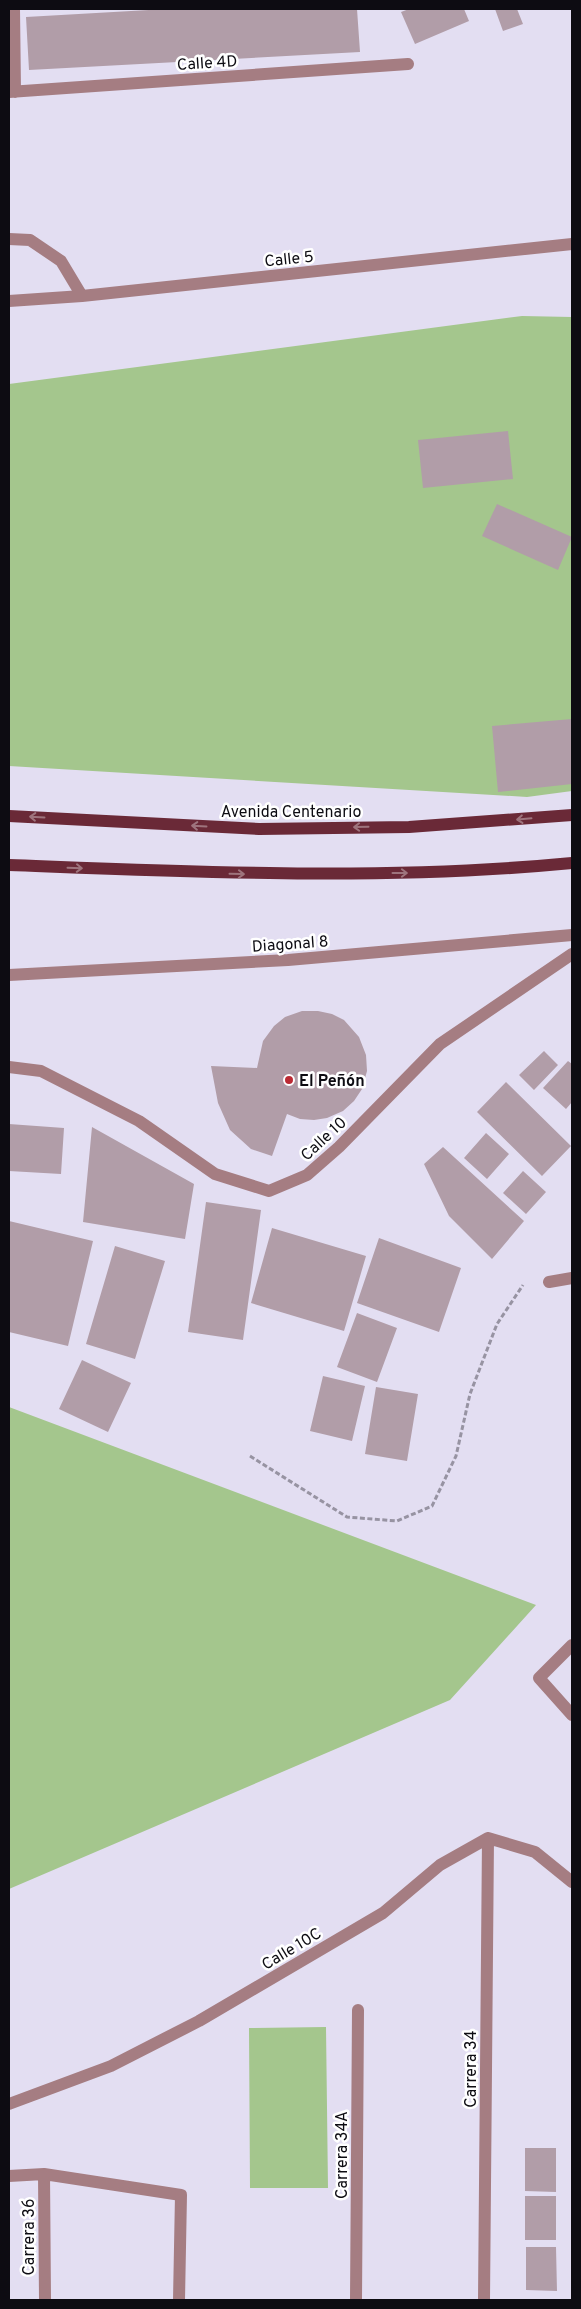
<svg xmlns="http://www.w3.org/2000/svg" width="581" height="2309" viewBox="0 0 581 2309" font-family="Overpass,sans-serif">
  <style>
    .green { fill: #a4c68d }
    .building { fill: #b19da8 }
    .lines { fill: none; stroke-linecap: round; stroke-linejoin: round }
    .path { stroke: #9793a2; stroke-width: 3; stroke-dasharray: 5 2.5; stroke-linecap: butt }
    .minor { stroke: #a57d82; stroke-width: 12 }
    .major { stroke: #6a2937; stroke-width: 12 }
    .oneway { stroke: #9e747d }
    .poi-dot { fill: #bb2a34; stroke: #fff; stroke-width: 2 }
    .labels { text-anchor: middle; stroke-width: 5; stroke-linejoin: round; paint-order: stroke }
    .street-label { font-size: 16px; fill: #0d0c12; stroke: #fff }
    .poi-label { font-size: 16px; font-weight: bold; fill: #0d0c12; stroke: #fff; text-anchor: start }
  </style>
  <rect width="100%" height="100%" fill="#e3def2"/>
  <path class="green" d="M 522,316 L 572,317 L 572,791 L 527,797 L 9,766 L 9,384 Z
    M 9,1407 L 536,1605 L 450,1700 L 9,1889 Z
    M 326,2027 L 328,2188 L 250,2188 L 249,2028 Z"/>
  <path class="building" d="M 166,9 L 357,9 L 360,52 L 29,70 L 26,17 Z
    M 409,9 L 464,9 L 469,21 L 415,44 L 401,12 Z
    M 495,9 L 517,9 L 523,24 L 503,31 Z
    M 508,431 L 513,479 L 423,488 L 418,440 Z
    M 497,504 L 572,537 L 558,570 L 482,536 Z
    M 572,719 L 572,784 L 498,792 L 492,726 Z
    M 302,1011 L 318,1011 L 332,1014 L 344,1020 L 359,1037 L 366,1055 L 367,1071 L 362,1089 L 354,1101 L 343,1111 L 327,1118 L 314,1120 L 300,1119 L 287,1114 L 272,1156 L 251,1149 L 230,1130 L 218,1103 L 211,1066 L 257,1068 L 263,1041 L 274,1026 L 285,1017 Z
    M 544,1051 L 558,1065 L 534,1090 L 519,1075 Z
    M 568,1061 L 572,1064 L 572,1102 L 566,1109 L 543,1088 Z
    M 506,1082 L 571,1146 L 542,1176 L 477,1112 Z
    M 9,1124 L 64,1128 L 61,1174 L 9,1171 Z
    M 92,1127 L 194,1184 L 185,1239 L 83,1222 Z
    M 486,1133 L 509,1154 L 487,1179 L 464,1158 Z
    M 443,1147 L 524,1221 L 492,1259 L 449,1216 L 424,1164 Z
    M 523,1171 L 546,1192 L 526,1214 L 503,1193 Z
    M 206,1202 L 261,1210 L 243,1340 L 188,1332 Z
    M 9,1221 L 93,1241 L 68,1346 L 9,1332 Z
    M 272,1228 L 366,1256 L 344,1331 L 251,1303 Z
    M 379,1238 L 461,1268 L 439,1332 L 357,1303 Z
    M 115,1246 L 165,1261 L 135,1359 L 86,1344 Z
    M 357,1313 L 397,1328 L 377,1382 L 337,1367 Z
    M 82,1360 L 131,1383 L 108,1432 L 59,1409 Z
    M 323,1376 L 365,1386 L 352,1441 L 310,1431 Z
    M 376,1387 L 418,1394 L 407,1461 L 365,1454 Z
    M 525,2148 L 556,2148 L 556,2192 L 525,2191 Z
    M 525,2196 L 556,2196 L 556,2240 L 525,2240 Z
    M 526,2247 L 556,2247 L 557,2291 L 526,2290 Z"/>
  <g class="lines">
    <path class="path" d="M 250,1456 L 347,1517 L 397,1521 L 432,1506 L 456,1456 L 470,1394 L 497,1324 L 523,1285"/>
    <path class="minor" d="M 14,9 L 15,92
      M 9,92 L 408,64
      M 9,239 L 30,240 L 61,261 L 82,296
      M 9,301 L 82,296 L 572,244
      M 9,975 L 288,960 L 572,935
      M 9,1067 L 41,1071 L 139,1121 L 215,1174 L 269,1191 L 307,1175 L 339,1147 L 440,1044 L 572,954
      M 549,1282 L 572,1278
      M 572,1645 L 539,1678 L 572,1715
      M 9,2104 L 111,2066 L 199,2021 L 383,1913 L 440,1865 L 488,1838 L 535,1852 L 572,1882
      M 44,2174 L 45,2300
      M 9,2176 L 44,2174 L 181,2195 L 179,2300
      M 356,2300 L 358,2010
      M 484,2300 L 488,1838"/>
    <path class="major" d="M 9,816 L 259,829 L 409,827 L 572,815
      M 9,865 C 197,872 385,881 572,863"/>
  </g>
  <defs><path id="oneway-shaft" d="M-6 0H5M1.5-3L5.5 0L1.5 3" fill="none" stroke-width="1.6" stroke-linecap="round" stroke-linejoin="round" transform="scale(1.25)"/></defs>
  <g class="oneway">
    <use href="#oneway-shaft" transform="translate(37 817) rotate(-177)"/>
    <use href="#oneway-shaft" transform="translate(524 819) rotate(175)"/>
    <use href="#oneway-shaft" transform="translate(199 826) rotate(-177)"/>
    <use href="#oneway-shaft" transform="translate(361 827) rotate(179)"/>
    <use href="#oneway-shaft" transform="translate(75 868) rotate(2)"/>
    <use href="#oneway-shaft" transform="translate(400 873)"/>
    <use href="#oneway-shaft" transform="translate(237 874) rotate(1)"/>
  </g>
  <circle class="poi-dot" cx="289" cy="1080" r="5"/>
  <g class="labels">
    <g class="street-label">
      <text transform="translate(207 62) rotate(-4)" y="6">Calle 4D</text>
      <text transform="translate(289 258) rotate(-6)" y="6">Calle 5</text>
      <text x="291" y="817">Avenida Centenario</text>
      <text transform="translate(290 943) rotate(-4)" y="6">Diagonal 8</text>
      <text transform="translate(323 1138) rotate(-43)" y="6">Calle 10</text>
      <text transform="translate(291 1948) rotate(-31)" y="6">Calle 10C</text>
      <text transform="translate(470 2069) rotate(-90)" y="6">Carrera 34</text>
      <text transform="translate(341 2155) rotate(-90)" y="6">Carrera 34A</text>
      <text transform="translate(28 2237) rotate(-90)" y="6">Carrera 36</text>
    </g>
    <g class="poi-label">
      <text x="299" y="1086">El Peñón</text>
    </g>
  </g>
  <rect width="581" height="2309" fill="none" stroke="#0d0c12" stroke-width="20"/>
</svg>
